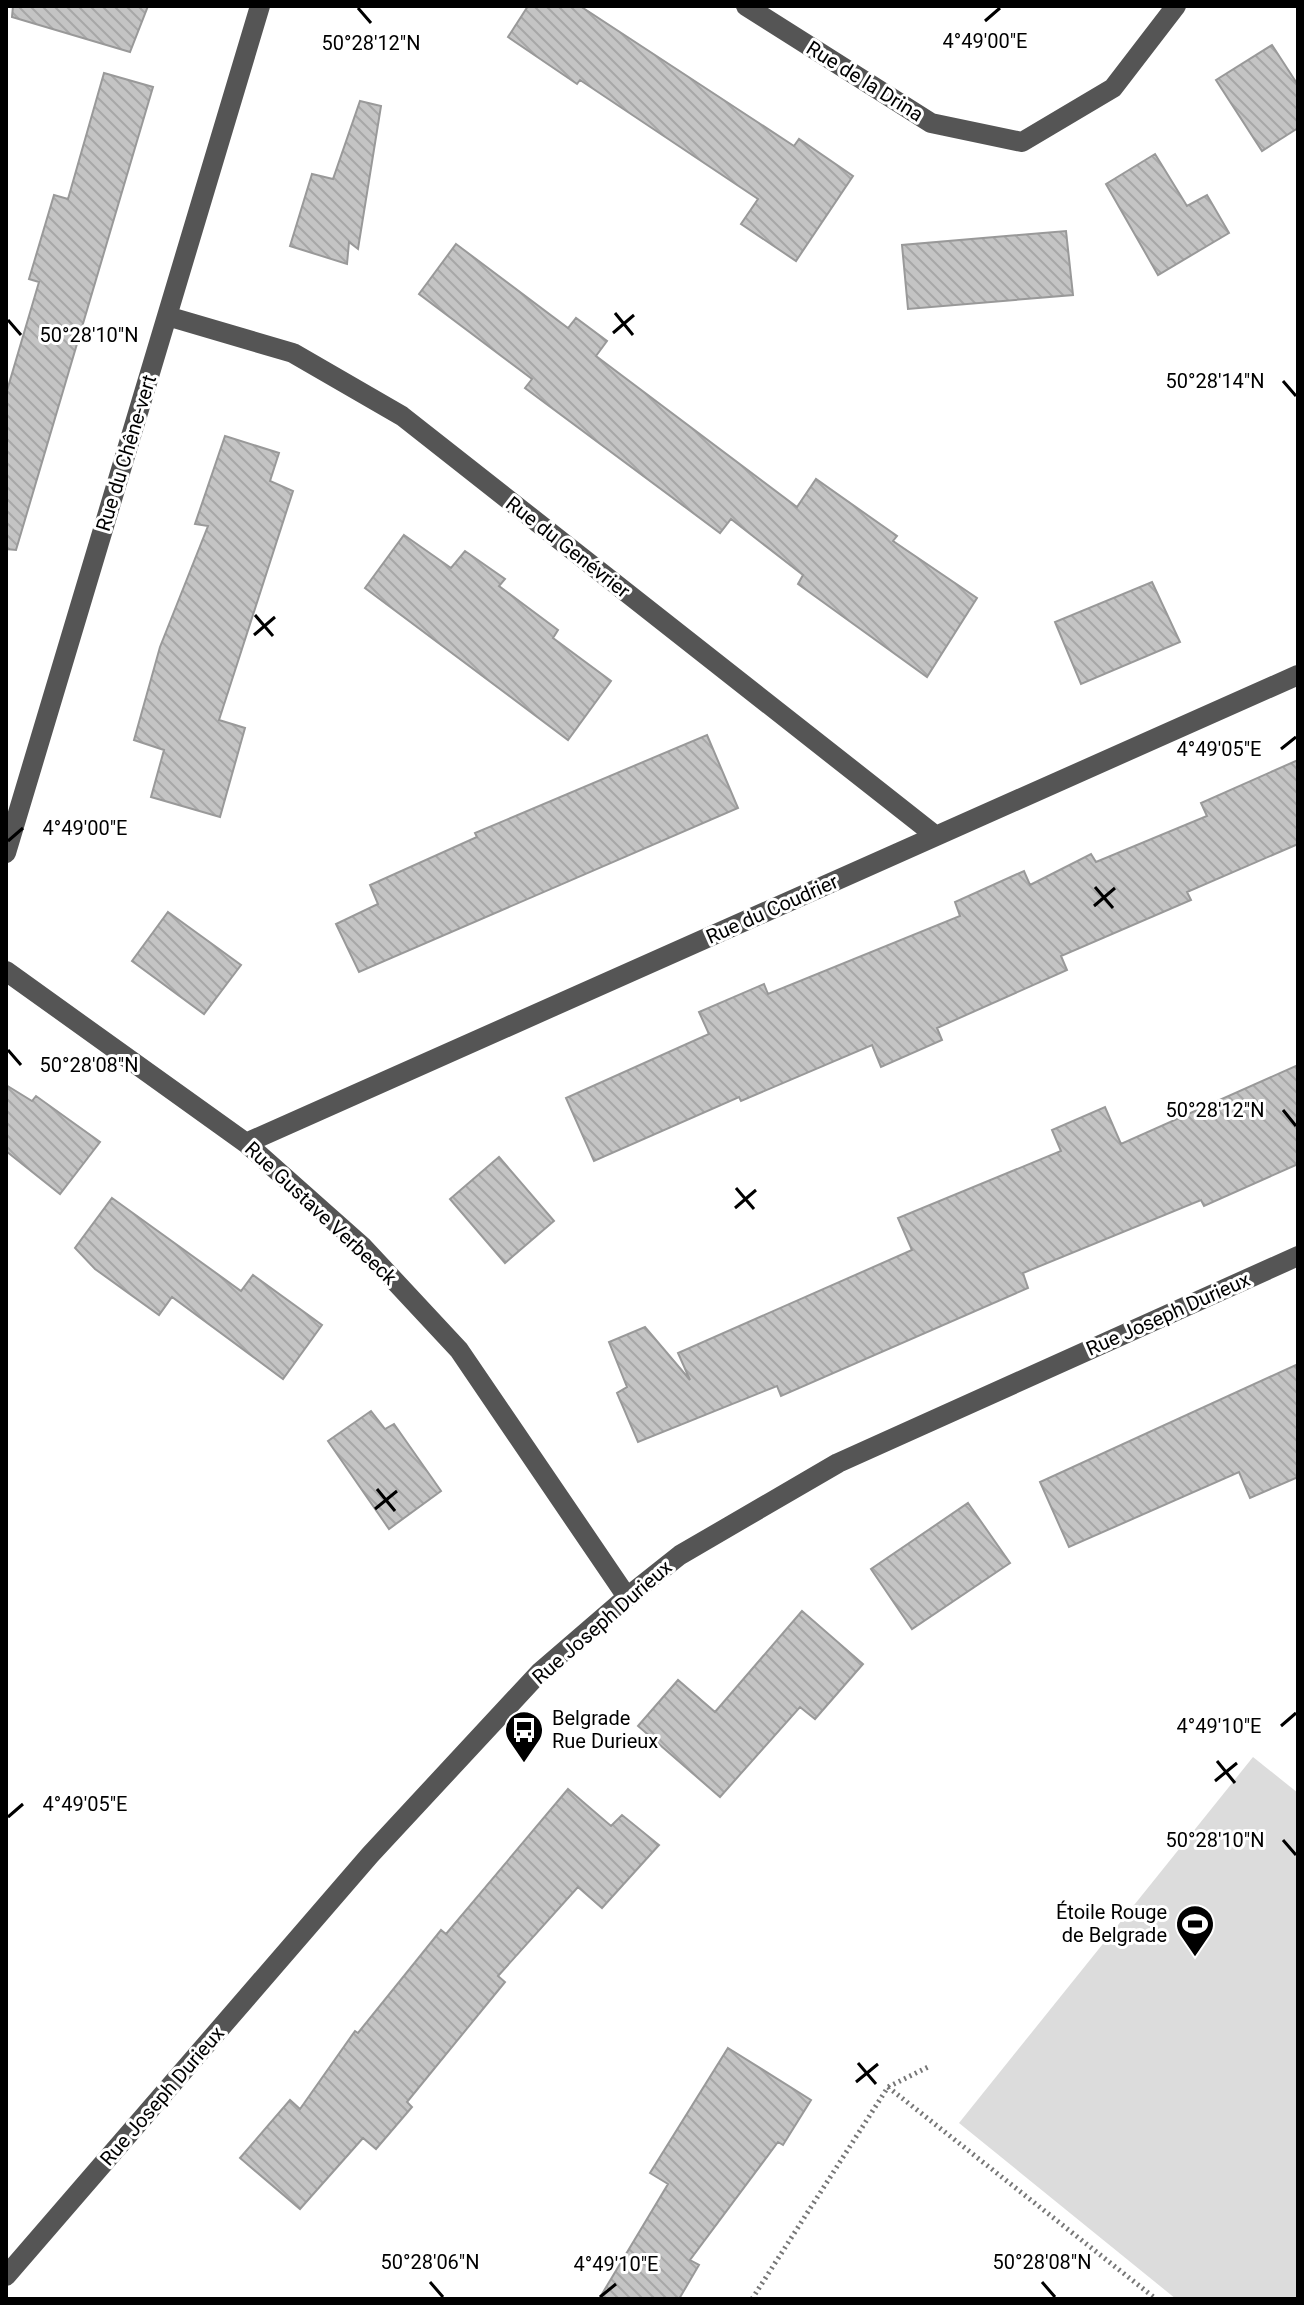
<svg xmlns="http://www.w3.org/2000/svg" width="1304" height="2305" viewBox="0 0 1304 2305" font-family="Roboto,sans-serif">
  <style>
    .pitch { fill: #dcdcdc }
    .building { fill: url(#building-back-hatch); stroke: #999; stroke-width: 2 }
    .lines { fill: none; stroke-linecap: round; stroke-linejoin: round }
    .path { stroke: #777; stroke-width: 5; stroke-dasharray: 2 4; stroke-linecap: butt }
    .minor { stroke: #555; stroke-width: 20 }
    .ticks { fill: none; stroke: #000; stroke-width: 3 }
    .labels { text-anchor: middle; stroke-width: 6; stroke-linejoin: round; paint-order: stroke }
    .street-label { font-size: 20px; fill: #000; stroke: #fff }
    .poi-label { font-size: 20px; fill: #000; stroke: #fff; text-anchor: start }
    .ticks-label { font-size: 20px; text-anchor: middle; fill: #000; stroke: #fff; stroke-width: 6; stroke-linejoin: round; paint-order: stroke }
  </style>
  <defs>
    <pattern id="building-back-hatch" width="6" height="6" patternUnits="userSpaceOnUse" patternTransform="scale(2)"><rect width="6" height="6" fill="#c4c4c4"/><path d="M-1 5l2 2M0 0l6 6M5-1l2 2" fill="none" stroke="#a7a7a7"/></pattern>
  </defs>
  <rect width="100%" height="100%" fill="#fff"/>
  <path class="pitch" d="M 1253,1757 L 1298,1793 L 1298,2299 L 1176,2299 L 959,2123 Z"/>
  <path class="building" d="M 13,6 L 148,6 L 130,52 L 12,17 Z
    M 528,6 L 580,6 L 794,146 L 799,139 L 853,176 L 796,261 L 741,224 L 758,199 L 580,80 L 577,84 L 508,37 Z
    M 1272,45 L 1298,85 L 1298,128 L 1262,151 L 1216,80 Z
    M 104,73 L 153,87 L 16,550 L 6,549 L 6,394 L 39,282 L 29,279 L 54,195 L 68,199 Z
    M 360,101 L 381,106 L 358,249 L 349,242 L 347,264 L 290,246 L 312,174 L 333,179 Z
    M 1155,154 L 1187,206 L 1207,195 L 1229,233 L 1158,275 L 1106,184 Z
    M 1066,231 L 1073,295 L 908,309 L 902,245 Z
    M 456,244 L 568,328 L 576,318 L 607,341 L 596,356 L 797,507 L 816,479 L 897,536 L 893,541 L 977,598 L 927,677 L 798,584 L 803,575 L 731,519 L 720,533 L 525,388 L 532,379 L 419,294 Z
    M 225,436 L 279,453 L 270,481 L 293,491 L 219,720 L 245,728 L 220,817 L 151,797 L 164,750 L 134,740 L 160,647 L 208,526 L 195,524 Z
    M 404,535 L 451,568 L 465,551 L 505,579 L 499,586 L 558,630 L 553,638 L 611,681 L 568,740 L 365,588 Z
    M 1152,582 L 1180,642 L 1081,684 L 1055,622 Z
    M 707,735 L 738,808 L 359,972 L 336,924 L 378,904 L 370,885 L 477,837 L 475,833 Z
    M 1298,760 L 1298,844 L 1187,892 L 1191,900 L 1061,956 L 1067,970 L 937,1028 L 942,1040 L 881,1067 L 872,1045 L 741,1101 L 739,1097 L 594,1161 L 566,1098 L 709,1034 L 699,1012 L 764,984 L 768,994 L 960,916 L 955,902 L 1024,871 L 1030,885 L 1091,854 L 1096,862 L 1207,816 L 1201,803 Z
    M 168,912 L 241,965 L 204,1014 L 132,961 Z
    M 1298,1065 L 1298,1164 L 1204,1206 L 1201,1200 L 1023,1273 L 1028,1288 L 781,1396 L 777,1386 L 638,1442 L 617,1393 L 627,1387 L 609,1342 L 645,1327 L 690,1380 L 678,1353 L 912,1250 L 898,1218 L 1061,1151 L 1052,1130 L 1105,1107 L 1121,1144 Z
    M 6,1085 L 32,1101 L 36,1096 L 100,1142 L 60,1194 L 6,1151 Z
    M 499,1157 L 554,1221 L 505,1263 L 450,1199 Z
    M 112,1198 L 241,1291 L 253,1275 L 322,1325 L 283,1379 L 172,1297 L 159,1315 L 95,1269 L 75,1248 Z
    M 1298,1364 L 1298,1477 L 1250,1498 L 1239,1472 L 1069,1547 L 1040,1482 Z
    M 371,1411 L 385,1429 L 394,1424 L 441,1491 L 389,1529 L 328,1441 Z
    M 968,1503 L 1010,1563 L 912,1629 L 871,1569 Z
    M 802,1611 L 863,1664 L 815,1719 L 800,1707 L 720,1797 L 638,1726 L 678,1680 L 715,1712 Z
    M 568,1789 L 611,1826 L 622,1815 L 659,1845 L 602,1908 L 578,1887 L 498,1976 L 505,1982 L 407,2102 L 412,2107 L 376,2149 L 363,2138 L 300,2209 L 240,2158 L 290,2100 L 300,2109 L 355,2031 L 358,2033 L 441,1930 L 446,1934 Z
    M 728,2048 L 811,2100 L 783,2145 L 778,2142 L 690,2260 L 699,2265 L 679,2299 L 599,2299 L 668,2184 L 650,2173 Z"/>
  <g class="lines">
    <path class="path" d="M 888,2087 L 1156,2299
      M 752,2299 L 888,2087 L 930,2066"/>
    <path class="minor" d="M 746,6 L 931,123 L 1022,142 L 1113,88 L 1176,6
      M 167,316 L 293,353 L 402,416 L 936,836
      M 6,853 L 260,6
      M 6,971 L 246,1143 L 363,1247 L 459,1350 L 627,1597
      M 246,1143 L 1298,675
      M 6,2276 L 370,1855 L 540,1672 L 627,1597 L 680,1555 L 838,1463 L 1298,1256"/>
  </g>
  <path class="ticks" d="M 358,8 L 371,23M 985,21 L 1000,8M 615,313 L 633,335M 8,320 L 21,335M 613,333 L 634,315M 1283,381 L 1296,396M 255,615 L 273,636M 254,635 L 275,617M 1281,749 L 1296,737M 8,841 L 23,828M 1095,887 L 1113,908M 1094,906 L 1115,888M 8,1050 L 21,1065M 1283,1110 L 1296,1126M 736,1188 L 754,1209M 735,1208 L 756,1190M 377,1489 L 395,1511M 375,1509 L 397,1491M 1281,1726 L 1296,1713M 1217,1761 L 1235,1783M 1215,1781 L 1237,1763M 8,1817 L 23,1804M 1283,1840 L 1296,1855M 858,2063 L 876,2084M 856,2082 L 878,2064M 430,2282 L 443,2297M 1042,2282 L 1055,2297M 600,2297 L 616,2284"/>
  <defs>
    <g id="bus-pin" transform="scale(2)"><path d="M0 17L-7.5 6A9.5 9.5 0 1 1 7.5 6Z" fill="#000" stroke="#fff"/><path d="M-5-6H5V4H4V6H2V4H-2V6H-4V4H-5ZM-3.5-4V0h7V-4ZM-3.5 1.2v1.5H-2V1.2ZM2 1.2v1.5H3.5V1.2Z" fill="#fff"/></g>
    <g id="stadium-pin" transform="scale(2)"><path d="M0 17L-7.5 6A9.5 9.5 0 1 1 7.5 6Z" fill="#000" stroke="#fff"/><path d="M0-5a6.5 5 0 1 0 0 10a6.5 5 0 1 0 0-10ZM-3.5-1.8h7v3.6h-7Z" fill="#fff"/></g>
  </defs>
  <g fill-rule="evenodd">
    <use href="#bus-pin" x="524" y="1730"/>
    <use href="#stadium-pin" x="1195" y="1924"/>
  </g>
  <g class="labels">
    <g class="street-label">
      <text transform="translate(865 81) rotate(32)" y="7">Rue de la Drina</text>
      <text transform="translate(126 453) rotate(-73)" y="7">Rue du Chêne-vert</text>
      <text transform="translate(568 547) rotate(38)" y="7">Rue du Genévrier</text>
      <text transform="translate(772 909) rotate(-24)" y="7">Rue du Coudrier</text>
      <text transform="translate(321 1213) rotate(43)" y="7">Rue Gustave Verbeeck</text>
      <text transform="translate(1168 1314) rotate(-24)" y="7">Rue Joseph Durieux</text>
      <text transform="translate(602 1622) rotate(-41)" y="7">Rue Joseph Durieux</text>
      <text transform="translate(162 2096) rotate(-49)" y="7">Rue Joseph Durieux</text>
    </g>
    <g class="poi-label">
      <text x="552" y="1725">Belgrade<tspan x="552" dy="23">Rue Durieux</tspan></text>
      <text x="1167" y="1919" text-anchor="end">Étoile Rouge<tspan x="1167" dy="23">de Belgrade</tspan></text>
    </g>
  </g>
  <g class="ticks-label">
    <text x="985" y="48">4°49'00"E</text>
    <text x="371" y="50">50°28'12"N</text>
    <text x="89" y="342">50°28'10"N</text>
    <text x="1215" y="388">50°28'14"N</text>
    <text x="1219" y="756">4°49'05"E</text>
    <text x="85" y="835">4°49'00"E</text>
    <text x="89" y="1072">50°28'08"N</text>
    <text x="1215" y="1117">50°28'12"N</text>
    <text x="1219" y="1733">4°49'10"E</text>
    <text x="85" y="1811">4°49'05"E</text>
    <text x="1215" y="1847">50°28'10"N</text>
    <text x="430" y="2269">50°28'06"N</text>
    <text x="1042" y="2269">50°28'08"N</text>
    <text x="616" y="2271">4°49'10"E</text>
  </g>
  <rect width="1304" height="2305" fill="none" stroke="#000000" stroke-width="16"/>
</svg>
